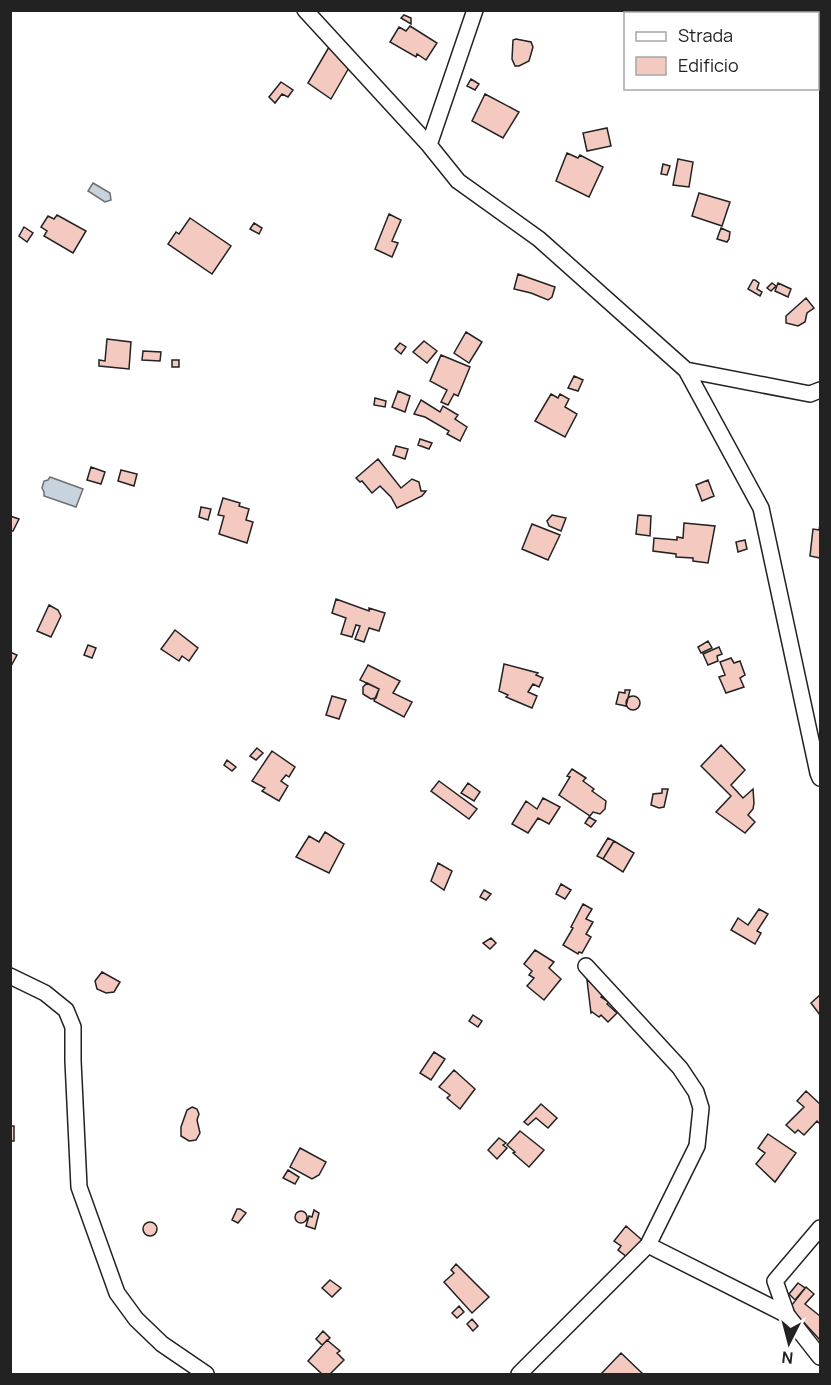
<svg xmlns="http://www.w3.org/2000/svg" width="831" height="1385" viewBox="0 0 831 1385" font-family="Manrope,sans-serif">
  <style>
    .water { fill: #c7d3dd; stroke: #6f6f6f; stroke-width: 1.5 }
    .building { fill: #f3c9c0; stroke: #222; stroke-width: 1.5 }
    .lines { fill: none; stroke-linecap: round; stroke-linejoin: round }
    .minor-casing { stroke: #222; stroke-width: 18 }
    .minor { stroke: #fff; stroke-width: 15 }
  </style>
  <rect width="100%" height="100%" fill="#fff"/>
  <path class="water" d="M 93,183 L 110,193 L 111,200 L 105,202 L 88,191 Z
    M 50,477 L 83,489 L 76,507 L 44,496 L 44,492 L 42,488 L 44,481 L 48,480 Z"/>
  <path class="building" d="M 404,15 L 411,18 L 411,24 L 401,18 Z
    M 410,26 L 437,43 L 426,60 L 417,54 L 416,57 L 390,42 L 399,27 L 406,31 Z
    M 516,39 L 531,42 L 533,47 L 529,61 L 519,66 L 515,66 L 512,59 L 513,40 Z
    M 329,47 L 350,66 L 331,99 L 308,83 Z
    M 471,79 L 479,84 L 475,90 L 467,86 Z
    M 281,82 L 293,90 L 288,97 L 282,94 L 275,103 L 269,97 Z
    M 485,94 L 519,112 L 503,138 L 472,121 Z
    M 607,128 L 611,146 L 587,151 L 583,133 Z
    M 567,153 L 578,158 L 580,155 L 603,167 L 589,197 L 556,181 Z
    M 678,159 L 693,162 L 689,187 L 673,185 Z
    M 663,164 L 670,166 L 667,175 L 661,174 Z
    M 699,193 L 730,202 L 722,226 L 692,216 Z
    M 389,214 L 401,220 L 392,241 L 398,243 L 392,257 L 375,249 Z
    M 57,215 L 86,231 L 73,253 L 44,236 L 47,231 L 41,227 L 48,216 L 54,219 Z
    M 190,218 L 231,246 L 212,274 L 168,244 L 176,232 L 179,234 Z
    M 254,223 L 262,228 L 259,234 L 250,229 Z
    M 24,227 L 33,233 L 27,242 L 19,236 Z
    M 721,228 L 730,232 L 729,239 L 727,242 L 717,239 Z
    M 518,274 L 555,287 L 552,297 L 548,300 L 531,293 L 514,289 Z
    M 753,280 L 755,280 L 759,283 L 757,289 L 762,292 L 760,296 L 748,289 Z
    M 772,283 L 776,286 L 771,291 L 767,288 Z
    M 778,283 L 791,289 L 788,297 L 775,291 Z
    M 806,298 L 814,308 L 807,313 L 805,322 L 798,326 L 786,323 L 786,316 Z
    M 466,332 L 482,342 L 469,363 L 454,353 Z
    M 107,339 L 131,342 L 129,369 L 99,366 L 99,360 L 105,361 Z
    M 424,341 L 437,351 L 427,363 L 413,352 Z
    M 400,343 L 406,347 L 401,354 L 395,349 Z
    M 143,351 L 161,352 L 160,361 L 142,360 Z
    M 441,355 L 470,367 L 458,396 L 454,394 L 448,405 L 441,402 L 447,390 L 430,381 Z
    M 172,360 L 179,360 L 179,367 L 172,367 Z
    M 574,376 L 583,380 L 578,391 L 568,388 Z
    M 398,391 L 410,396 L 405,412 L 392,407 Z
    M 551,394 L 558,398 L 560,394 L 569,399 L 565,407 L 577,414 L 565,437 L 535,421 Z
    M 375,398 L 386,401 L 385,407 L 374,405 Z
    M 421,400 L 440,412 L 443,406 L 458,415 L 455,419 L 467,427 L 460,441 L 447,434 L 449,431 L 425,417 L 414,414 Z
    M 420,439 L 432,443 L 429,449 L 418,445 Z
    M 396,446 L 408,449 L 405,459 L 393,455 Z
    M 378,459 L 401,488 L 412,479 L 419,482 L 421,491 L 426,491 L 422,496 L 397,508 L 391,497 L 380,486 L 372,493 L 362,481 L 360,482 L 356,478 Z
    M 91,467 L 105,472 L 101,484 L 87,480 Z
    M 121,470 L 137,474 L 134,486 L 118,481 Z
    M 708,480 L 714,496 L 702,501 L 696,485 Z
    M 223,498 L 240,503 L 239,506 L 249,509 L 246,520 L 253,522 L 247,543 L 219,534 L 224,516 L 218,515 Z
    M 201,507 L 211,509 L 208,520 L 199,517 Z
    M 552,515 L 566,518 L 561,531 L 549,526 L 547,521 Z
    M 638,515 L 651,516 L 650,536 L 636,534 Z
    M 10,516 L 19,519 L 13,531 L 10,531 Z
    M 684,523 L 715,526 L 708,563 L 693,561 L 693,558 L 676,557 L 676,554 L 653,551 L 654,538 L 677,540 L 677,537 L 683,538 Z
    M 532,524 L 560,535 L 548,560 L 522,549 Z
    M 820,525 L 820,558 L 810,556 L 813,529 L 819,530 Z
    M 745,540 L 747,549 L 738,552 L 736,542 Z
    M 336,599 L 369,611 L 369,608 L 385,613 L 379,631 L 369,628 L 364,642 L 355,639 L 360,626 L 356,625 L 352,637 L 341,634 L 346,618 L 332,613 Z
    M 49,605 L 58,610 L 61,616 L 51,637 L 37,631 Z
    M 175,630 L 198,648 L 189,661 L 182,656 L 179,661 L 161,649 Z
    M 708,641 L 712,648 L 701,653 L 698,647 Z
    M 88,645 L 96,648 L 92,658 L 84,655 Z
    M 719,647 L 722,654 L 717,656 L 718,661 L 708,665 L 703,654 Z
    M 10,652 L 17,655 L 10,668 Z
    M 731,658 L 734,663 L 740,661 L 745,675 L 740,678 L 744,687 L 726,693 L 719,677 L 725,675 L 720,662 Z
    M 504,664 L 538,673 L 536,675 L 543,678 L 539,687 L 533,684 L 528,692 L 537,696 L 532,708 L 506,697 L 508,695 L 499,691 Z
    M 368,665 L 400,681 L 393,693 L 412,702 L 404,717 L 374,701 L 379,689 L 360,680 Z
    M 367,683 L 379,689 L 376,698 L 371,699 L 363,694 L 363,687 Z
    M 625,690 L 630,690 L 626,706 L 616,704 L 619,692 L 625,693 Z
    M 332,696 L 346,700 L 339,719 L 326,715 Z
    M626 703a7 7 0 1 1 14 0a7 7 0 1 1-14 0Z
    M 721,745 L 745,770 L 731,785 L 743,798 L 753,789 L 754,803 L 753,809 L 748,815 L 755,822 L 745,833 L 716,812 L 731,796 L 701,766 Z
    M 257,748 L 263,753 L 256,760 L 250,756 Z
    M 272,751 L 295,767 L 289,777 L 286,775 L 281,781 L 288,786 L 279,801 L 262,791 L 265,788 L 252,781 Z
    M 227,760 L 236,767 L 232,771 L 224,765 Z
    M 572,769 L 586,778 L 583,781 L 594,789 L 592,791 L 606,801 L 605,809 L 600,814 L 593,812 L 590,816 L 559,795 L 570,777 L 567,776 Z
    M 439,781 L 477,809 L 469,819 L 431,791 Z
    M 468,783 L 480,792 L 474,801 L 461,793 Z
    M 662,789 L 668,789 L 664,807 L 659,808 L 651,805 L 653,794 L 662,793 Z
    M 543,798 L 560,807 L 549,824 L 538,818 L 528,833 L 512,824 L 526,801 L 537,809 Z
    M 589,817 L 596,821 L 591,827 L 585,823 Z
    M 325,832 L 344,844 L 329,873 L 296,857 L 309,836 L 319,842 Z
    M 608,838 L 614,841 L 603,859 L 597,856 Z
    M 614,841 L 634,853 L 623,872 L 603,859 Z
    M 438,863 L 452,871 L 444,890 L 431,881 Z
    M 561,884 L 571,890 L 565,899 L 556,894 Z
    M 484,890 L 491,894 L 486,900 L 480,897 Z
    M 583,904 L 592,909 L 586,919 L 593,922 L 586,934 L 591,937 L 582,953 L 579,952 L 578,954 L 563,945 L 573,928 L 571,927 Z
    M 759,909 L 768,914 L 757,931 L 761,933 L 755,944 L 731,930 L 738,918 L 748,925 Z
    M 491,938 L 496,943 L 490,949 L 483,943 Z
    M 535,950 L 554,962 L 549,968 L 561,979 L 544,1000 L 527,986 L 534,978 L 529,975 L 532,971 L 524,964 Z
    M 102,972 L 120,982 L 114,992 L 106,993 L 97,989 L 95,981 Z
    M 587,980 L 605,993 L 601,997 L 609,1002 L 607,1004 L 617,1013 L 608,1022 L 601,1015 L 599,1017 L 592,1012 L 591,1013 Z
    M 820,995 L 820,1015 L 811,1003 Z
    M 473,1015 L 482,1021 L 478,1027 L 469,1021 Z
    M 434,1052 L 445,1059 L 431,1080 L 420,1073 Z
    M 454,1070 L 475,1089 L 460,1109 L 447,1098 L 450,1095 L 439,1087 Z
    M 806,1091 L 820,1104 L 820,1124 L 817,1121 L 804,1135 L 798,1130 L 795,1133 L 786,1125 L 804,1107 L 797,1101 Z
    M 541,1104 L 557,1118 L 548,1128 L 536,1118 L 528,1125 L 524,1122 Z
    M 192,1107 L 197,1109 L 199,1114 L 197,1120 L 200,1133 L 196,1140 L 189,1141 L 181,1136 L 181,1127 L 187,1110 Z
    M 10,1126 L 14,1126 L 14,1141 L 11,1141 L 10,1151 Z
    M 520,1131 L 544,1150 L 529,1167 L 513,1153 L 515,1152 L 507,1145 Z
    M 768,1134 L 796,1153 L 775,1182 L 756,1164 L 765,1153 L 758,1148 Z
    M 499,1138 L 506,1143 L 503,1145 L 507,1148 L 497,1159 L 488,1150 Z
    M 300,1148 L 326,1162 L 319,1175 L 312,1179 L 290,1167 Z
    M 288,1170 L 299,1177 L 295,1184 L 283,1178 Z
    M 237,1209 L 240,1209 L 246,1213 L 238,1223 L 232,1220 Z
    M 314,1210 L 319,1213 L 315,1229 L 306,1226 L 309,1216 L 312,1217 Z
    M295 1217a6 6 0 1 1 12 0a6 6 0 1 1-12 0Z
    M143 1229a7 7 0 1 1 14 0a7 7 0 1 1-14 0Z
    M 626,1226 L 642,1240 L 627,1257 L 618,1250 L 621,1246 L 614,1241 Z
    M 456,1264 L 489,1297 L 472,1313 L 444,1282 L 454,1273 L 451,1270 Z
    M 330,1280 L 341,1288 L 332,1297 L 322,1288 Z
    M 798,1283 L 805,1288 L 795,1300 L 789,1294 Z
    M 806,1287 L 814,1294 L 805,1304 L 820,1316 L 820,1340 L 796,1314 L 791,1306 Z
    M 459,1306 L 464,1312 L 457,1318 L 452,1313 Z
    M 472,1319 L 478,1326 L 473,1331 L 467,1324 Z
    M 323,1331 L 330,1338 L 322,1345 L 316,1339 Z
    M 327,1340 L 340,1351 L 337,1353 L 344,1360 L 330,1374 L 322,1374 L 308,1361 Z
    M 621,1353 L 643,1374 L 601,1374 Z"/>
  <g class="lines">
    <g class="minor-casing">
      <path id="minor" d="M 305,10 L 429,145 L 458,181 L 539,239 L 686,370 L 761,508 L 818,773 L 820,778
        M 429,145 L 475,10
        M 686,370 L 810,394 L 820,390
        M 586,966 L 680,1068 L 696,1092 L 701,1108 L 697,1146 L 648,1245
        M 10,976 L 45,993 L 66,1010 L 73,1027 L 73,1061 L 79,1187 L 117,1293 L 136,1319 L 162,1344 L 206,1374
        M 820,1228 L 775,1281 L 787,1315 L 820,1357
        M 519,1374 L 648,1245 L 787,1315"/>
    </g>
    <use href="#minor" class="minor"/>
  </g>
  <rect width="831" height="1385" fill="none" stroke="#222222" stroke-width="24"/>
  <rect x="624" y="12" width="195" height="78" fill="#ffffff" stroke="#a7a7a7" stroke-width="1.5"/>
  <rect x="636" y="32" width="30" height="9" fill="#ffffff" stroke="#a7a7a7" stroke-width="1.5"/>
  <text x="678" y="42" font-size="18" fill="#222222">Strada</text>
  <rect x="636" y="57" width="30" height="18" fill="#f3c9c0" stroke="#a7a7a7" stroke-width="1.5"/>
  <text x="678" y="72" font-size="18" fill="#222222">Edificio</text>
  <g transform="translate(789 1343) rotate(186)" stroke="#ffffff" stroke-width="4.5" paint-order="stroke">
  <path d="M0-4.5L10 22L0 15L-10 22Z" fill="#222222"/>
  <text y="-9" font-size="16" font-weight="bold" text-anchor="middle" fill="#222222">N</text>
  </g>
</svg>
